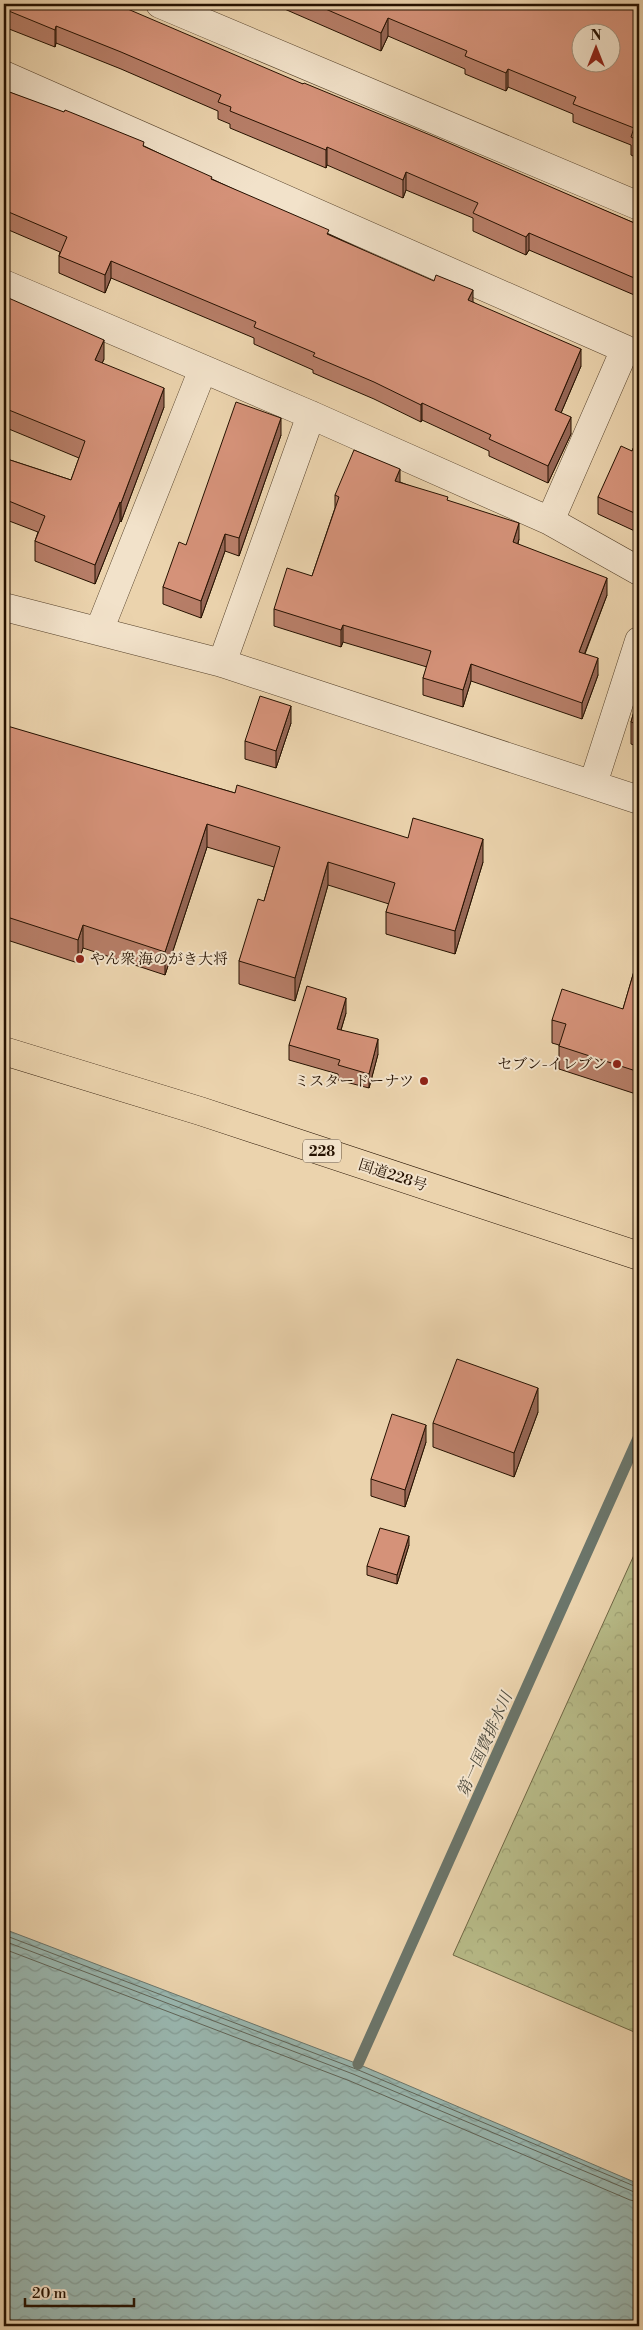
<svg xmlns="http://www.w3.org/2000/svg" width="643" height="2330" viewBox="0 0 643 2330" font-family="'Libre Bodoni','Noto Serif JP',serif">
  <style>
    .park { fill: url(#park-crowns); stroke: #6e6644 }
    .water { fill: url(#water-waves); stroke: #6b756a }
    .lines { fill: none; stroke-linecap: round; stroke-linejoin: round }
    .shore { stroke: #5f6458; stroke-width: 1 }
    .stream { stroke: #6b756a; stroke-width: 11 }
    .minor-casing { stroke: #56422b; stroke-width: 29 }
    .highway-casing { stroke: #251100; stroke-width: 29 }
    .minor { stroke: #f2e2ca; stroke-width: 28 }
    .highway { stroke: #ebd3ad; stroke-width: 28 }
    .wall { fill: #b77e68; stroke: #251100 }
    .shaded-wall { fill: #956655; stroke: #251100 }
    .building { fill: #d59279; stroke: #251100; fill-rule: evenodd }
    .poi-dot { fill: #8f2418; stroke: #f2e2ca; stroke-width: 2 }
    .labels { text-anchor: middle; stroke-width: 4; stroke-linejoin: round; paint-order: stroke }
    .shield { fill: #f2e2ca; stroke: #62503d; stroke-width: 1 }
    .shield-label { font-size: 14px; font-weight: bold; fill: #251100 }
    .poi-label { font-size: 15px; fill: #251100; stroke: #f2e2ca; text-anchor: end }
    .street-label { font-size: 15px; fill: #251100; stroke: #f2e2ca }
    .water-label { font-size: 16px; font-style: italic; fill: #4e4b3e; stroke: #f2e2ca }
  </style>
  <defs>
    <pattern id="park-crowns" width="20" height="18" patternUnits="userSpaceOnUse" patternTransform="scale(1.25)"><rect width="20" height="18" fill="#b8bc89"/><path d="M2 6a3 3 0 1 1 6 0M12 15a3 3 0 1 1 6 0" fill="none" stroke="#9ea174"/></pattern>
    <pattern id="water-waves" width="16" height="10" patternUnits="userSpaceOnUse" patternTransform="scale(1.25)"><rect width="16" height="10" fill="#99b7b0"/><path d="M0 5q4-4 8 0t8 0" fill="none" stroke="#849c96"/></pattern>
  </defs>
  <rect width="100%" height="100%" fill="#ebd3ad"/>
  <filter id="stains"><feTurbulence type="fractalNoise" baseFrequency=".004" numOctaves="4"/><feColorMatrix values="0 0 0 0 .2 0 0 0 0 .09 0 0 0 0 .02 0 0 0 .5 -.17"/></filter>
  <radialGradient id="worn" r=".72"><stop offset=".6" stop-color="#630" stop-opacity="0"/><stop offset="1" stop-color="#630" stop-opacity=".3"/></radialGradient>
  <path class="park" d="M 639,1544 L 639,2034 L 453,1955 Z"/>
  <path class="water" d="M 4,1929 L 358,2064 L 639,2184 L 639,2326 L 4,2326 Z"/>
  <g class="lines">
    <path class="shore" d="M 4,1935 L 356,2069 L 639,2188
      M 4,1941 L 353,2074 L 639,2194
      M 4,1949 L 350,2081 L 630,2200 L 639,2202"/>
    <path class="stream" d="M 358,2064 L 639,1436"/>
    <g class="minor-casing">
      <path id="minor" d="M 160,4 L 639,206
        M 4,75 L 625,349 L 550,521
        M 4,284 L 311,415 L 550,521 L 639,571
        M 4,607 L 222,663 L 639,800
        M 99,631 L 203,369
        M 222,663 L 311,415
        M 593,784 L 639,641"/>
    </g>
    <g class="highway-casing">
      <path id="highway" d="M 4,1051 L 200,1111 L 639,1256"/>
    </g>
    <use href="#minor" class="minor"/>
    <use href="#highway" class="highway"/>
  </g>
  <path class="wall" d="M 4,4 L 303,84 L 639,225 L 639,297 L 529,250 L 526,255 L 473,231 L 473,218 L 406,190 L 403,198 L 327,165 L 326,168 L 230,128 L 230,124 L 218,119 L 218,111 L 121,69 L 56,43 L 55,47 L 4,27 Z
    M 273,4 L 634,4 L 639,6 L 639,159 L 631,155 L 631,145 L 573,122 L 573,114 L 508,87 L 506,91 L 465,74 L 465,69 L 388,36 L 381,51 Z
    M 4,90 L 144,146 L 212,179 L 473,302 L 581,366 L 561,413 L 571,434 L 548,483 L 489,456 L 489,451 L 422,420 L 421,422 L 374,399 L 313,373 L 313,370 L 254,344 L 254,338 L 111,278 L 105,293 L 59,273 L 59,256 L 60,252 L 4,228 Z
    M 4,296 L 104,359 L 102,363 L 164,407 L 121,522 L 120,521 L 95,584 L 35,561 L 35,541 L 38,532 L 4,519 L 4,458 L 71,480 L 79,458 L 4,427 Z
    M 281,435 L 239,556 L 225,551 L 201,618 L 163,604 L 163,587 L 186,545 Z
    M 639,435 L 639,533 L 598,514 L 598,497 L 632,451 Z
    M 400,482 L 448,501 L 519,539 L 518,544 L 607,595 L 585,654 L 598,675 L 582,719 L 471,681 L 463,707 L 423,695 L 423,678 L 427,667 L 343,642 L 341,647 L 274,626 L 274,609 L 312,576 L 335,508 L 335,495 Z
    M 639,694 L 639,747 L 631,744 L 631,722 Z
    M 291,723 L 276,768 L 245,759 L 245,741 Z
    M 4,726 L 235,793 L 483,862 L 455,954 L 386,934 L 386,912 L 389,904 L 328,885 L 295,1001 L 239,984 L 239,961 L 264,901 L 274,867 L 207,847 L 165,975 L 83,948 L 78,963 L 4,939 Z
    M 639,954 L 639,1095 L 559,1069 L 559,1045 L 552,1043 L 552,1020 L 623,1009 Z
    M 346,1013 L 341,1030 L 378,1054 L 369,1088 L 338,1080 L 338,1074 L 289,1060 L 289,1045 Z
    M 538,1412 L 514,1477 L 433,1447 L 433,1423 Z
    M 426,1442 L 405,1507 L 371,1496 L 371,1479 Z
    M 409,1545 L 397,1584 L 367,1575 L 367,1566 Z"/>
  <path class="shaded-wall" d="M 388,18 L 388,36 L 381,51 L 381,33 Z
    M 56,26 L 56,43 L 55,47 L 55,30 Z
    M 508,69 L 508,87 L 506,91 L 506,73 Z
    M 327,147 L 327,165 L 326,168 L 326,150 Z
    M 406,172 L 406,190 L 403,198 L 403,180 Z
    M 529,233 L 529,250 L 526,255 L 526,237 Z
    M 111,261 L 111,278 L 105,293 L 105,275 Z
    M 473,290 L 473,307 L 468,300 Z
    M 104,340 L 104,359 L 95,379 L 95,360 Z
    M 581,349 L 581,366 L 555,427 L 555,410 Z
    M 164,388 L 164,407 L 121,522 L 121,503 Z
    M 422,403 L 422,420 L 421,422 L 421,405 Z
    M 571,417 L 571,434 L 548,483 L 548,466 Z
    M 281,418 L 281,435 L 239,556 L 239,538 Z
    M 400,469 L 400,486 L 395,481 Z
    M 120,502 L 120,521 L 95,584 L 95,565 Z
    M 519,523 L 519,539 L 513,559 L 513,542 Z
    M 225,534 L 225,551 L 201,618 L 201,601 Z
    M 607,578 L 607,595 L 579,668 L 579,652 Z
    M 343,625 L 343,642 L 341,647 L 341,630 Z
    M 598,658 L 598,675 L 582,719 L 582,703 Z
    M 471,664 L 471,681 L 463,707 L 463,690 Z
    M 291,706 L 291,723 L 276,768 L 276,751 Z
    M 207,824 L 207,847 L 165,975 L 165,952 Z
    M 483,839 L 483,862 L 455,954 L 455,931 Z
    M 328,862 L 328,885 L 295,1001 L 295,978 Z
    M 83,925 L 83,948 L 78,963 L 78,940 Z
    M 346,998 L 346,1013 L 337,1043 L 337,1029 Z
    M 378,1039 L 378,1054 L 369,1088 L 369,1074 Z
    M 538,1388 L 538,1412 L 514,1477 L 514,1453 Z
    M 426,1425 L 426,1442 L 405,1507 L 405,1490 Z
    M 409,1536 L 409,1545 L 397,1584 L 397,1575 Z"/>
  <path class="building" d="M 4,4 L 116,4 L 303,84 L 304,83 L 435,137 L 639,225 L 639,280 L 529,233 L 526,237 L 473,213 L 478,203 L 406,172 L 403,180 L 327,147 L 326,150 L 230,111 L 231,107 L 218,102 L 221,95 L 121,52 L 56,26 L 55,30 L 4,9 Z
    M 314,4 L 634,4 L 639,6 L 639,141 L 631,137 L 634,128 L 573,104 L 576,97 L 508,69 L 506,73 L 465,56 L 467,51 L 388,18 L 381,33 ZM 580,32 L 610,32 L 610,62 L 580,62 Z
    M 4,90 L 64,112 L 65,110 L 144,142 L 143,146 L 212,177 L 211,179 L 329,230 L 327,234 L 434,281 L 436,275 L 473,290 L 468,300 L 581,349 L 555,410 L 571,417 L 548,466 L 489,439 L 491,435 L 422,403 L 421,405 L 374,382 L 313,356 L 315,353 L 254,327 L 256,322 L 111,261 L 105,275 L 59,256 L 67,237 L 4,210 Z
    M 4,296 L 104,340 L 95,360 L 164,388 L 121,503 L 120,502 L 95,565 L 35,541 L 45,516 L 4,499 L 4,458 L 71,480 L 85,441 L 4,408 Z
    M 236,402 L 281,418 L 239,538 L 225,534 L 201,601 L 163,587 L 179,542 L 186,545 Z
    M 639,435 L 639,515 L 598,497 L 621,446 L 632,451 Z
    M 354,450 L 400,469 L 395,481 L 448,497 L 447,500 L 519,523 L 513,542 L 607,578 L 579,652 L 598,658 L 582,703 L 471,664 L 463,690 L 423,678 L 431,651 L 343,625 L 341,630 L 274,609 L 287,568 L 312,576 L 339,497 L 335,495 Z
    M 639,694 L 639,725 L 631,722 Z
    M 260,696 L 291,706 L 276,751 L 245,741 Z
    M 4,725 L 235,793 L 237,785 L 408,838 L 413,818 L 483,839 L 455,931 L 386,912 L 395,883 L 328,862 L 295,978 L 239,961 L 258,899 L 264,901 L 280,847 L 207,824 L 165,952 L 83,925 L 78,940 L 4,916 Z
    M 639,954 L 639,1072 L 559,1046 L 566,1024 L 552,1020 L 562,989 L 623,1009 Z
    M 307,986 L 346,998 L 337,1029 L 378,1039 L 369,1074 L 338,1065 L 340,1060 L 289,1045 Z
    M 457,1359 L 538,1388 L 514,1453 L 433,1423 Z
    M 392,1414 L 426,1425 L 405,1490 L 371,1479 Z
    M 380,1528 L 409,1536 L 397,1575 L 367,1566 Z"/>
  <g class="poi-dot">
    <circle cx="80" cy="959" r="5"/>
    <circle cx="617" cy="1064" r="5"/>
    <circle cx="424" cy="1081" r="5"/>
  </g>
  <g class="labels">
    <rect class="shield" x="303" y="1139.5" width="38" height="23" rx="4"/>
    <g class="shield-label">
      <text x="322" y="1156">228</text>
    </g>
    <g class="poi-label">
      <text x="90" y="964" text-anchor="start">やん衆 海のがき大将</text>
      <text x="607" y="1069">セブン-イレブン</text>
      <text x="414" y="1086">ミスタードーナツ</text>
    </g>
    <g class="street-label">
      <text transform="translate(393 1175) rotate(18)" y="5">国道228号</text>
    </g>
    <g class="water-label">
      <text transform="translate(484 1744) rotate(-66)" y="6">第一国費排水川</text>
    </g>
  </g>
  <rect width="643" height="2330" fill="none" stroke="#ebd3ad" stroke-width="20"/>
  <rect x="5" y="5" width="633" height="2320" fill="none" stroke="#251100" stroke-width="2.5"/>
  <rect x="10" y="10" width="623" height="2310" fill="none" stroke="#251100"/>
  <g transform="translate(596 48)"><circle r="24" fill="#f2e2ca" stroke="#a08e79"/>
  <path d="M0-4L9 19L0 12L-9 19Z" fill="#8f2418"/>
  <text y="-8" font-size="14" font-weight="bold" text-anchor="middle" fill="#251100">N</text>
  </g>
  <path d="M25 2298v8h109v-8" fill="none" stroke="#251100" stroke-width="2.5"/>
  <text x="32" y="2298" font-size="15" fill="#251100" stroke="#f2e2ca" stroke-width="4" paint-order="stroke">20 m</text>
  <rect width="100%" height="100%" filter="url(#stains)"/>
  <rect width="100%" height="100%" fill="url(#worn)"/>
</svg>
